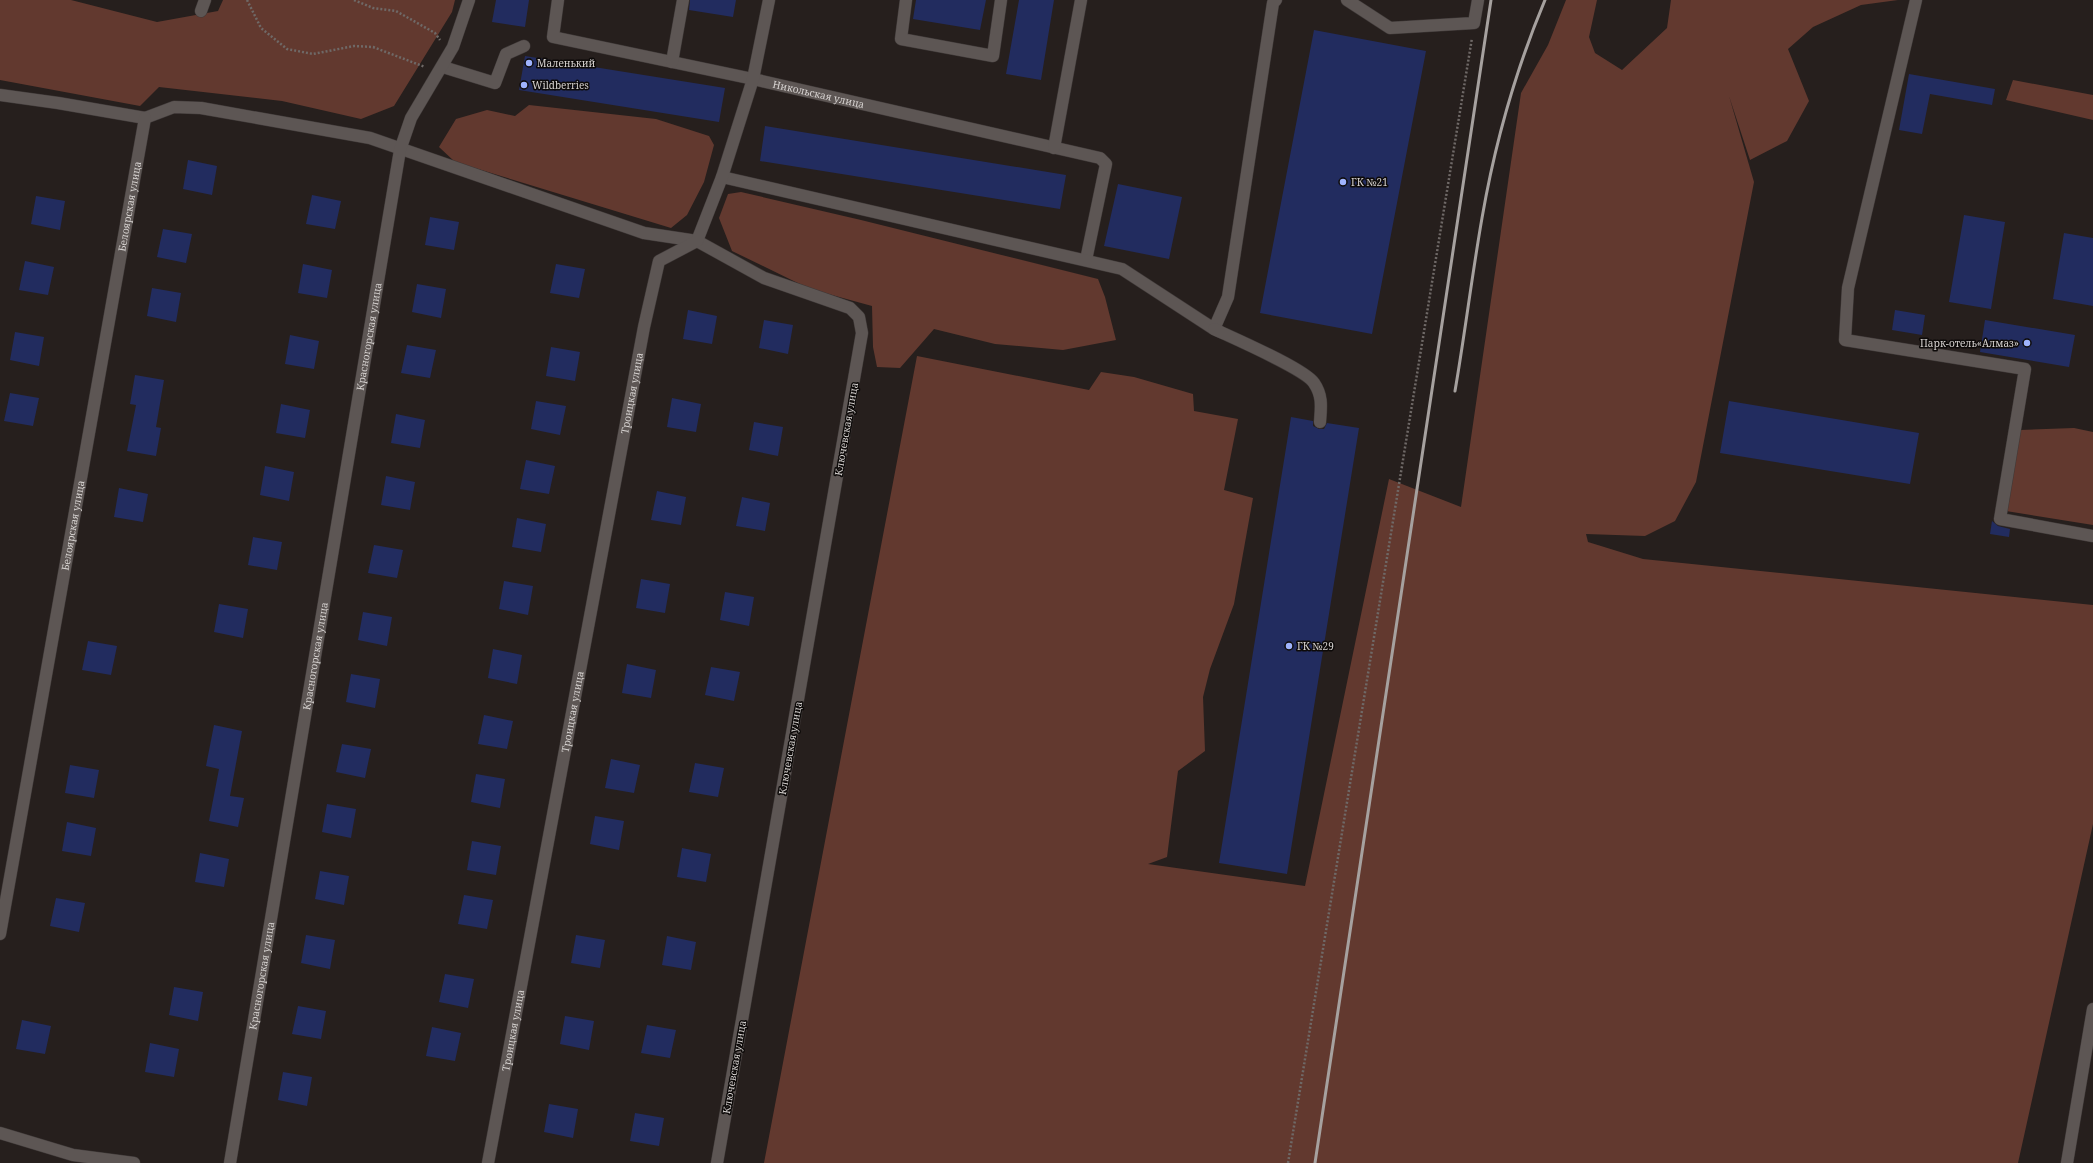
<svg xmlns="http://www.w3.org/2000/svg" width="2093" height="1163" viewBox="0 0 2093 1163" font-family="'Noto Serif',serif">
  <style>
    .green { fill: #62392f }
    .building { fill: #222c5f }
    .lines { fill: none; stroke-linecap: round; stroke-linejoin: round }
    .minor-casing { stroke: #3f3938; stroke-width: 13 }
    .path { stroke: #6f6967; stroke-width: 2.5; stroke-dasharray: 2 2; stroke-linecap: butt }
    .minor { stroke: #5d5654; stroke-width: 12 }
    .rail { stroke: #a6a19f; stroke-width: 3 }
    .poi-dot { fill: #9fb3fd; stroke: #0d0a09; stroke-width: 1.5 }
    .labels { text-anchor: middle; stroke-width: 3; stroke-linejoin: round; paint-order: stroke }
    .poi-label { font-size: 10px; fill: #d5d1cf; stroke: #0d0a09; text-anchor: start }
    .street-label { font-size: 10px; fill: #d5d1cf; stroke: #0d0a09 }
  </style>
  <rect width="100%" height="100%" fill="#261f1d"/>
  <path class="green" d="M 0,0 L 71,0 L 157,22 L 218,11 L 223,0 L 455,0 L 452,12 L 394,106 L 361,119 L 282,101 L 159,87 L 140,106 L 0,80 Z
    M 1566,0 L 1597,0 L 1589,37 L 1595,53 L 1622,70 L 1667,28 L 1671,0 L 1898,0 L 1861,5 L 1813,27 L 1788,49 L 1809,101 L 1787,141 L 1750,160 L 1729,96 L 1754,182 L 1696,482 L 1675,521 L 1645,536 L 1586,534 L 1588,542 L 1643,559 L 2093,605 L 2093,824 L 2018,1163 L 764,1163 L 917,356 L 1089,390 L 1101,372 L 1134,377 L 1193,394 L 1194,411 L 1238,419 L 1224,490 L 1253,498 L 1234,604 L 1210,669 L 1203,697 L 1205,751 L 1178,771 L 1167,857 L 1148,864 L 1305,886 L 1389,479 L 1461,507 L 1521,93 L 1548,45 Z
    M 2013,80 L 2093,95 L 2093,120 L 2006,100 Z
    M 529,105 L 656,119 L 709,136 L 714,145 L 704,182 L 687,215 L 671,228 L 455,162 L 439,147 L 456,119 L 487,110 L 515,116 Z
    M 741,192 L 861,220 L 1098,279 L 1105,297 L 1116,340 L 1063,350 L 995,344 L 934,329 L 900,368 L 877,367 L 873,347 L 872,306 L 810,289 L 732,251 L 719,218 L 728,194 Z
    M 2074,428 L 2093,432 L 2093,525 L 2006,511 L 2020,430 Z"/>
  <path class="building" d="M 496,0 L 529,0 L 525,27 L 492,22 Z
    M 690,0 L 736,0 L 733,17 L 689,10 Z
    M 916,0 L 986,0 L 980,30 L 913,19 Z
    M 1019,0 L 1054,0 L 1041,80 L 1006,74 Z
    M 1314,30 L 1426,51 L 1372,334 L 1260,313 Z
    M 525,56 L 725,88 L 719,122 L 519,90 Z
    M 1909,74 L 1995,89 L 1992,105 L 1930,94 L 1922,134 L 1899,130 Z
    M 765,126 L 1066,175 L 1060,209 L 760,161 Z
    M 188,160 L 217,166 L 212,195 L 183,189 Z
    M 1118,184 L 1182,197 L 1169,259 L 1104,246 Z
    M 312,195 L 341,201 L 335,229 L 306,224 Z
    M 36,196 L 65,201 L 60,230 L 31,224 Z
    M 1964,215 L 2005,222 L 1991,309 L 1949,302 Z
    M 430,217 L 459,222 L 454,250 L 425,245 Z
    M 163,229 L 192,234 L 186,263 L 157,257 Z
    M 2064,233 L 2093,238 L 2093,306 L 2053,299 Z
    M 25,261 L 54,267 L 48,295 L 19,290 Z
    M 303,264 L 332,270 L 327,298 L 298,293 Z
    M 556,264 L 585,269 L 579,298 L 550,293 Z
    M 417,284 L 446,289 L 441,318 L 412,312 Z
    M 152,288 L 181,293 L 176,322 L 147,316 Z
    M 688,310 L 717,316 L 712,344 L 683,339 Z
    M 1895,310 L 1925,315 L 1922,335 L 1892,330 Z
    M 764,320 L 793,325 L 788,354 L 759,348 Z
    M 1985,320 L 2075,335 L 2069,367 L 1980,352 Z
    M 15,332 L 44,337 L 39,366 L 10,360 Z
    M 290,335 L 319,341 L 314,369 L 285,364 Z
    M 407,345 L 436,350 L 430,378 L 401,373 Z
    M 551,347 L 580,352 L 575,381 L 546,376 Z
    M 135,375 L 164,380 L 156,427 L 161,428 L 156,456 L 127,451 L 136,405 L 130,404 Z
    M 10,393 L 39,398 L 33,426 L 4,421 Z
    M 672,398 L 701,404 L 696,432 L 667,427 Z
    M 536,401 L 566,406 L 560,435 L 531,429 Z
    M 1729,401 L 1919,433 L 1910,484 L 1720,453 Z
    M 281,404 L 310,410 L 305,438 L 276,433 Z
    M 396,414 L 425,420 L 420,448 L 391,443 Z
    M 1291,417 L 1313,421 L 1313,426 L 1319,429 L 1324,429 L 1327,423 L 1359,428 L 1287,874 L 1219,863 Z
    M 754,422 L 783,427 L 778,456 L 749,450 Z
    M 526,460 L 555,466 L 549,494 L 520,489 Z
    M 265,466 L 294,472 L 289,501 L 260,495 Z
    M 386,476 L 415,482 L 410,510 L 381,505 Z
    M 119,488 L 148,494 L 143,522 L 114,517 Z
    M 657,491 L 686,497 L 681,525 L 651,520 Z
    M 742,497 L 770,503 L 765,531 L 736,526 Z
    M 517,518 L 546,524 L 541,552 L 512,547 Z
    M 1992,521 L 1998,526 L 2010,529 L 2009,537 L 1990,534 Z
    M 253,537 L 282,542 L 277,570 L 248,565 Z
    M 374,545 L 403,550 L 397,578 L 368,573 Z
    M 641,579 L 670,584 L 665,613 L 636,608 Z
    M 504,581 L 533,586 L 528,615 L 499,609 Z
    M 725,592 L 754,597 L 749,626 L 720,620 Z
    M 219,604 L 248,609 L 243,638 L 214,632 Z
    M 363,612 L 392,617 L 387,646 L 358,640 Z
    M 88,641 L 117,646 L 111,675 L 82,670 Z
    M 493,649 L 522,655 L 517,684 L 488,678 Z
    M 627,664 L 656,670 L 651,698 L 622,693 Z
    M 711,667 L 740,672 L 734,701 L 705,695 Z
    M 351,674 L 380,679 L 375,708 L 346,702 Z
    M 484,715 L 513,721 L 507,749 L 478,744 Z
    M 214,725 L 242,731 L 230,796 L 244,798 L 238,827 L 209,821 L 219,769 L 206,766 Z
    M 342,744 L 371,749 L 365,778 L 336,772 Z
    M 611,759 L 640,765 L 634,793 L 605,788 Z
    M 695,763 L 724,768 L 718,797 L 689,792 Z
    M 70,765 L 99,770 L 94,798 L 65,793 Z
    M 476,774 L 505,779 L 500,808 L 471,802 Z
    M 327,804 L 356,809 L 351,838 L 322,832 Z
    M 595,816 L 624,821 L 619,850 L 590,844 Z
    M 67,822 L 96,828 L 91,856 L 62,851 Z
    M 472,841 L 501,846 L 496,875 L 467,870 Z
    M 682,848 L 711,854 L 706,882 L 677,877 Z
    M 200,853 L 229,859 L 224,887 L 195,882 Z
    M 320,871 L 349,876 L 344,905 L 315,899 Z
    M 464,895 L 493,900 L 487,929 L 458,924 Z
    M 56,898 L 85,903 L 79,932 L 50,926 Z
    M 306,935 L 335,940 L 330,969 L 301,963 Z
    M 576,935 L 605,940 L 600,968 L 571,963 Z
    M 667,936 L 696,942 L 691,970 L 662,965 Z
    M 445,974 L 474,979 L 468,1008 L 439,1002 Z
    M 174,987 L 203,992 L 198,1021 L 169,1015 Z
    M 298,1006 L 326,1011 L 321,1039 L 292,1034 Z
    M 565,1016 L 594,1021 L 589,1050 L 560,1044 Z
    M 22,1020 L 51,1026 L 45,1054 L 16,1049 Z
    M 647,1025 L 676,1030 L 670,1058 L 641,1053 Z
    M 432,1027 L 461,1033 L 455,1061 L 426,1056 Z
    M 150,1043 L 179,1049 L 174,1077 L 145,1072 Z
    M 283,1072 L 312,1077 L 307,1106 L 278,1100 Z
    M 549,1104 L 578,1109 L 573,1138 L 544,1132 Z
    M 635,1113 L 664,1118 L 659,1146 L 630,1141 Z"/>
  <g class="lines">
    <g class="minor-casing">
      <g id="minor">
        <path id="s1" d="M 558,0 L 553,37 L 753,79 L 1100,158 L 1106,164 L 1086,260"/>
        <path d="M 906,0 L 901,39 L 993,56 L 1001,0"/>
        <path d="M 1347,0 L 1390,28 L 1474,23 L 1478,0"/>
        <path d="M 1916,0 L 1848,288 L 1845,340 L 2025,369 L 2000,519 L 2093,536"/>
        <path d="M 201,11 L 205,0"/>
        <path d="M 672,62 L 683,0"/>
        <path d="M 443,67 L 495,83 L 506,54 L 524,46"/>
        <path d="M 0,95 L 58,103 L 145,118 L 174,107 L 201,108 L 370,138 L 644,233 L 697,241 L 764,278 L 850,308 L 859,317 L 862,333 L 717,1163"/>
        <path d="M 1054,148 L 1081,0"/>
        <path d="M 722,177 L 1122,269 L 1214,329 L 1228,297 L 1273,3 L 1276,0"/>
        <path d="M 1214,329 C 1233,338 1305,369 1314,383 C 1323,396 1321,408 1320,422"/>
        <path id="s2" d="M 0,934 L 145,118"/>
        <path d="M 0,1133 L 73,1155 L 134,1163"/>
        <path id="s3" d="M 230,1163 L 400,150 L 411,118 L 453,47 L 469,0"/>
        <path id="s4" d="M 488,1163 L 644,327 L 659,261 L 697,241 L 722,177 L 753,79 L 769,0"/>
        <path d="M 2067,1163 L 2093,1009"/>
      </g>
    </g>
    <path class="path" d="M 247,0 L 261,28 L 287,49 L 313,54 L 354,46 L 373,47 L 425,67
      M 354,0 L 373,8 L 396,11 L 435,33 L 440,40
      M 1288,1163 L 1472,38"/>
    <use href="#minor" class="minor"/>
    <path class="rail" d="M 1455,391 C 1465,333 1472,275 1482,218 C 1495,143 1516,69 1545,0
      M 1315,1163 L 1491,0"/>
  </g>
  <g class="poi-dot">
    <circle cx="529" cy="63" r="4"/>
    <circle cx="524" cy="85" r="4"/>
    <circle cx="1343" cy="182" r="4"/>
    <circle cx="2027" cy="343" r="4"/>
    <circle cx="1289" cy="646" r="4"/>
  </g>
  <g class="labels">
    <g class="poi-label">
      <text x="537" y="67">Маленький</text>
      <text x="532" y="89">Wildberries</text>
      <text x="1351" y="186">ГК №21</text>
      <text x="2019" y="347" text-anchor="end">Парк-отель«Алмаз»</text>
      <text x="1297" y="650">ГК №29</text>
    </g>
    <g class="street-label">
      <text dy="4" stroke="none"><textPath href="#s1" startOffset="309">Никольская улица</textPath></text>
      <text dy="4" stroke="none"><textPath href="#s2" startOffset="739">Белоярская улица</textPath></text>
      <text dy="4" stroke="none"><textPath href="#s3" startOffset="838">Красногорская улица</textPath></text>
      <text dy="4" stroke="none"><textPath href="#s4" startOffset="783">Троицкая улица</textPath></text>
      <text transform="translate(846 429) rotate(-80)" y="4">Ключевская улица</text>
      <text dy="4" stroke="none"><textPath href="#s2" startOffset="415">Белоярская улица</textPath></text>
      <text dy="4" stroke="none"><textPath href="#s3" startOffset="514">Красногорская улица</textPath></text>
      <text dy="4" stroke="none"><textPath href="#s4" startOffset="459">Троицкая улица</textPath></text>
      <text transform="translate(790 748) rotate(-80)" y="4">Ключевская улица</text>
      <text dy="4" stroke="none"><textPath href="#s3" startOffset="190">Красногорская улица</textPath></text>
      <text dy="4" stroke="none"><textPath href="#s4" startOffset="135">Троицкая улица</textPath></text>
      <text transform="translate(734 1067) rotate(-80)" y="4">Ключевская улица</text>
    </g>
  </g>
</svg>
